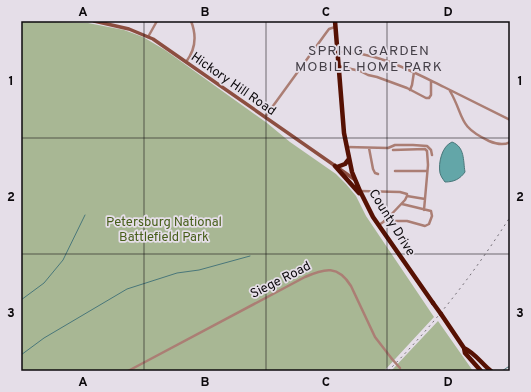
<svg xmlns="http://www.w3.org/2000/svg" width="531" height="392" viewBox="0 0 531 392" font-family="Overpass,sans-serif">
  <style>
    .green { fill: #a8b794 }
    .water { fill: #63a6a8; stroke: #49777a }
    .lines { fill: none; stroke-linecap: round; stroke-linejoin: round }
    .stream { stroke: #49777a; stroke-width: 1 }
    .street { stroke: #ab7e74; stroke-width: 2.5 }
    .secondary { stroke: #8c4e40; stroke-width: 3.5 }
    .highway { stroke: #561103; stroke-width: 4.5 }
    .rail { stroke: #736e75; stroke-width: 1; stroke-dasharray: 2 4; stroke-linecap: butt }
    .street-bridge { stroke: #ab7e74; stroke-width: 2.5 }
    .highway-bridge { stroke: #561103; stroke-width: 4.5 }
    .grid { fill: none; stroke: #0d0a0d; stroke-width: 1; stroke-opacity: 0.55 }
    .labels { text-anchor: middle; stroke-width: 3.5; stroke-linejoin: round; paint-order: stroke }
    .street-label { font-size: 13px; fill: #0d0a0d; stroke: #e5dee8 }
    .park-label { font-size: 13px; fill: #465e19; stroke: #e5dee8 }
    .neighbourhood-label { font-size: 14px; letter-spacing: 1px; fill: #454048; stroke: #e5dee8 }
    .neatline { fill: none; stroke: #0d0a0d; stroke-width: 1.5 }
    .grid-label { font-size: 13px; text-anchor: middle; font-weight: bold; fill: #0d0a0d }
  </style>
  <rect width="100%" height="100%" fill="#e5dee8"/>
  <path class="green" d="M 21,21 L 88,23 L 124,30 L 143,37 L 165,50 L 267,123 L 290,142 L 336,174 L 346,184 L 356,196 L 366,216 L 434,317 L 384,371 L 21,371 Z
    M 438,321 L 473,371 L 391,371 Z"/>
  <path class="water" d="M 452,142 C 465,147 463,160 465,172 C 460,179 454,182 445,182 C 443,179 441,177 440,173 C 438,163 442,146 452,142 Z"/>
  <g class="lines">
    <path class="stream" d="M 21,300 L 44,283 L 63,260 L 85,215
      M 21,355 L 44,338 L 127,289 L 177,273 L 199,270 L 250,256
      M 502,371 L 508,367 L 510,367"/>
    <path class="street" d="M 148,37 L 157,21
      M 338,52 C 375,51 411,71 444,87 C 466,98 488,109 510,120
      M 186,62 C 196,49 197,36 191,21
      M 338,66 L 360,71 L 368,75 L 377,77 L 407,88 L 426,98 L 429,98 L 431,95 L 431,81
      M 410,90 L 412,85 L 414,72
      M 450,91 C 465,117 457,126 489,141 C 496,144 503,146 510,142
      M 265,117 L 326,33 L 329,29 L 335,27
      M 347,147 L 388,148 L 395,145 L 413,145 L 427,146 L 431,150 L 432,155
      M 369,148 L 373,169 L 375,173 L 378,174
      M 393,150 L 425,149 L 427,151 L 428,165 L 424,210
      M 395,171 L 427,171
      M 360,191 L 400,192 L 407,194 L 407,196 L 405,200 L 386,220 L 379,225
      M 407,196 L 425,199
      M 384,221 L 407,221 L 425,226 L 429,224 L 432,216 L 431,211 L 402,204
      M 128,371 L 305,277 C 325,268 338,265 351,286 L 375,337 L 392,359"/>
    <path class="secondary" d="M 94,21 L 129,29 L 153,39 L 354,179"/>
    <path class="highway" d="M 335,21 L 344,133 L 352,172 L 360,191 L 373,217 L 433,303
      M 335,166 L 359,193
      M 337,167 L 345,164 L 349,159
      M 441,314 L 464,348 L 465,353 L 481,371
      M 464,348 C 475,353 482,364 491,371"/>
    <path class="rail" d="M 388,371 C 434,325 475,272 510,217"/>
    <path class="street-bridge" d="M 392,359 L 400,368"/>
    <path class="highway-bridge" d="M 433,303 L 441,314"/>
  </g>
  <path class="grid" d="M 144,21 L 144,371M 266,21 L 266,371M 387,21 L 387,371M 21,138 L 510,138M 21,254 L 510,254"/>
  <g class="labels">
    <g class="street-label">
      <text transform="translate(234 83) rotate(35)" y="5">Hickory Hill Road</text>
      <text transform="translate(393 222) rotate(58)" y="5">County Drive</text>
      <text transform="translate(280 279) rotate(-27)" y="5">Siege Road</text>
    </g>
    <g class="park-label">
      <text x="164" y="226">Petersburg National<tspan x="164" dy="15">Battlefield Park</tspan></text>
    </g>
    <g class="neighbourhood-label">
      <text x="369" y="55">SPRING GARDEN<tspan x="369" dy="16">MOBILE HOME PARK</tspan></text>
    </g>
  </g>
  <rect width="531" height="392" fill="none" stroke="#e5dee8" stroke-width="44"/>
  <rect x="22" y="22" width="487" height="348" class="neatline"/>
  <g class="grid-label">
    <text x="83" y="16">A</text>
    <text x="205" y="16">B</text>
    <text x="326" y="16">C</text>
    <text x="448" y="16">D</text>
    <text x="11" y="85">1</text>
    <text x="520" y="85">1</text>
    <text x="11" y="201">2</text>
    <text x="520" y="201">2</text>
    <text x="11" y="317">3</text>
    <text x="520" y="317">3</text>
    <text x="83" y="386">A</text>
    <text x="205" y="386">B</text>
    <text x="326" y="386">C</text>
    <text x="448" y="386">D</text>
  </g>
</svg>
